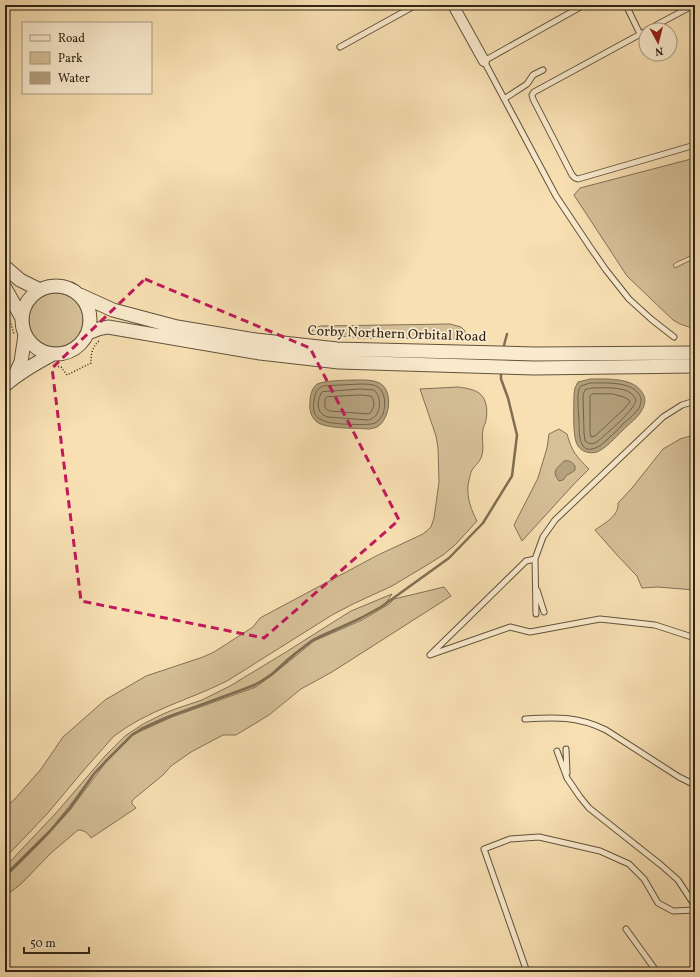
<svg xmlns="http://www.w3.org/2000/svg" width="700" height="977" viewBox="0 0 700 977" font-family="Vollkorn,serif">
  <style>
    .green { fill: #d6c098; stroke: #827256 }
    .water { fill: #b4a07d; stroke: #7f6e53 }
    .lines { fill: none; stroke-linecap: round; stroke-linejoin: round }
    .shore { stroke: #726249; stroke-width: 1 }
    .stream { stroke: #7f6e53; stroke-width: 2.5 }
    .service-casing { stroke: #61533c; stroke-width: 7 }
    .minor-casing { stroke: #61533c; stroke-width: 12 }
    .tertiary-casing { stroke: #61533c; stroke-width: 15 }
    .path { stroke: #2f2415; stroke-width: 1.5; stroke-dasharray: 1 2; stroke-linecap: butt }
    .service { stroke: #faebce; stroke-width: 5 }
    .minor { stroke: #faebce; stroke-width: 10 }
    .tertiary { stroke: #faebce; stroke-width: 13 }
    .marked { fill: none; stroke: #c2185b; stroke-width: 3; stroke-dasharray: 8 5; stroke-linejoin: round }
    .labels { text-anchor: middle; stroke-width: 3.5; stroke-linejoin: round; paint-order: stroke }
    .street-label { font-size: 14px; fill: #2f2415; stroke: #faebce }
  </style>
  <rect width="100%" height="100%" fill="#f8e0b3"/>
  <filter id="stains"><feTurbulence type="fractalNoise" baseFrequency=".005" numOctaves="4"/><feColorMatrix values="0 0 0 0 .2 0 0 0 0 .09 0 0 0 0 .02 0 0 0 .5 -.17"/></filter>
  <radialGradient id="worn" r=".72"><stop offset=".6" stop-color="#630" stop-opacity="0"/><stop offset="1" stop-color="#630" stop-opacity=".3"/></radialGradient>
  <path class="green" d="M 695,158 L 695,254 L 677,262 L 673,265 L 675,268 L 695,258 L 695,329 L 680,324 L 673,320 L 627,276 L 574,195 L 580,188 Z
    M29 320a27 27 0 1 1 54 0a27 27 0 1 1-54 0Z
    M 450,324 L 461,327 L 465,331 L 465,339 L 361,338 L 311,333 C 313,328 316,327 321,326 Z
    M 458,387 C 465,388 473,389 479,393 C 488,399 488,415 485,424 C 484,426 483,428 483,430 C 481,439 485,448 481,458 C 479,463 474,466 472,470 C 470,474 469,481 468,485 C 467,498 471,510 477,521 L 455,545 L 443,555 L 427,565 L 392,586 L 353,604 L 332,615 L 227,681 C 189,700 148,710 114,736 L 83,771 L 47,814 L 5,858 L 5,807 L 14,800 L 41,769 L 63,737 L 105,700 L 146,676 L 203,657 L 214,652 L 253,627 L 260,618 L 378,555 L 423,534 L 431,527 L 434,518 L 439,482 L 438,448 L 436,436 L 420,389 Z
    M 559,429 L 567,434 C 572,452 576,456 589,469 L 574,484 L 522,541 L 514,525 L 538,478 L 547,448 L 549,434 Z
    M 690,436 L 692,438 L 695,445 L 695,590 L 657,587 L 642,588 L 637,576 L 634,573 L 617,555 L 595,530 C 605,523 619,516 618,503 L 632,488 L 663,449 L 680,439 Z
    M 444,587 L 451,596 L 332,672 L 301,689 L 269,715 L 236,735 L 223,735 L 191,752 L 171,766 L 163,775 L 135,798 L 132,801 L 132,804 L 136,808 L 91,838 C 88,833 84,830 78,830 L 51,853 L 21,884 L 5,896 L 5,877 L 12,871 L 43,840 L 70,810 L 106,762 L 133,735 L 143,730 L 172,717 L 256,687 L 271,676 L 314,641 L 362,620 L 389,604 L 394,599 Z
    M 392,594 L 386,603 L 379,608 L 352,622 L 321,635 L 310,641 L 287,659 L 272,673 L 261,681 L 241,690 L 163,718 L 141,728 L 132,734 L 106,760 L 93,774 L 71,804 L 51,829 L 5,874 L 5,867 L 56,813 L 105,756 L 125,736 L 143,724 L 163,714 L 175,709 L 202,700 L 230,686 L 286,652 L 327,626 L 351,611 Z"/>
  <path class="water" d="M 590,379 C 606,379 635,377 643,394 C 646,398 645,404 643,408 C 639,417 629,424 622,431 C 616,437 605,449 597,452 C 590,454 582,452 578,446 C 572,438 574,405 574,394 L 575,388 L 578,382 Z
    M 361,380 C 366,380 372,380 377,382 C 394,387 391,419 377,427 C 374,428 371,429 368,429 C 356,428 326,429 317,422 C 311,417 309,410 310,402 C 310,397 311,390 316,385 C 321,380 352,380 361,380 Z
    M 564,461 C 570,460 572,462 575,466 L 575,470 L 571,473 L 567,475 L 563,480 L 559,481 C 551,471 557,468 564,461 Z"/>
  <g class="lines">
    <path class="shore" d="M 591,383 C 605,383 633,381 640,396 C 642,399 641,404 639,408 C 635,414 629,419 624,423 C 617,431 609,438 601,445 C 579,459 579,436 579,420 C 578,412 578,403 578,395 L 579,389 L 581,386 Z
      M 361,384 C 365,384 372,384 376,386 C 386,391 386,405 383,414 C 381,417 379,421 375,423 C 370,426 333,424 327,422 C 324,421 320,419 318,418 C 313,413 313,407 314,401 C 315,394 316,389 323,386 Z
      M 592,388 C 604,388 631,385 636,400 C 634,411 607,433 598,441 C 594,444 590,445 585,441 L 584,433 L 583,395 L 585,390 Z
      M 361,389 L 374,390 C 383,398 381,418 368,420 L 328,417 C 327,417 323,415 322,414 C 316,409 318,397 322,392 Z
      M 613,394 L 624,397 L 629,400 L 630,402 L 623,410 L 595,436 L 591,437 L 590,432 L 590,396 L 592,394 Z
      M 361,395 L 371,396 C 376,402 374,409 369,414 L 330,411 L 326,409 L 325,408 L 325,399 L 327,397 Z"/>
    <path class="stream" d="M 503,349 L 507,334
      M 5,875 L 11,870 L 50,831 L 70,808 L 94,774 L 105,762 L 132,735 L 142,729 L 168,717 L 255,685 L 271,675 L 296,653 L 313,640 L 361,618 L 381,607 L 449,558 L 483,523 L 512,476 L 517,435 L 508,398 L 501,379 L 501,371"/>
    <g class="service-casing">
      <path id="service" d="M 584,5 L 484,61 L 556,196 L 590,247 L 606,270 L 629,299 L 651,319 L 674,337
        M 626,5 L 640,34
        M 647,30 L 694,5
        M 646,31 L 534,92 L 532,95 L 533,99 L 572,175 L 575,178 L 578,179 L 695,145
        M 340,47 L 416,5
        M 504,99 L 527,84 L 533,75 L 543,70
        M 535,559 L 526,561 L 430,655 L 510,627 L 530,632 L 600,619 L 655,625 L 695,638
        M 537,590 L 544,612
        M 536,614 L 535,559 L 543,537 L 555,520 L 663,417 L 682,405 L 695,401
        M 525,719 C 555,717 578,716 606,730 L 679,777 L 695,785
        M 566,749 L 567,773
        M 557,751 L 567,778 L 580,797 L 589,808 L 661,865 L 678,880 L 695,906
        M 626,929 L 657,972
        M 527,972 L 484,849 L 510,839 L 539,837 L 600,851 L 629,864 L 644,879 L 658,903 L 673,911 L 695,910"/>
    </g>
    <g class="minor-casing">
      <path id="minor" d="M 453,5 L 484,61"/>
    </g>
    <g class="tertiary-casing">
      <path id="tertiary" d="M 5,267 L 20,280 L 40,290
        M22 320a34 34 0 1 1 68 0a34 34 0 1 1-68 0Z
        M 5,288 L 22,318
        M 80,295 L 113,310 L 177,327 L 256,340 L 337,349 L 535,354 L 695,353
        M 88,333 L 98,329 L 108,327 L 260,353 L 339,362 L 534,368 L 695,366
        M 15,375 L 21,362 L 25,335
        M 5,385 C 20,372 36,363 53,354"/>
    </g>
    <path class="path" d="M 9,318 L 14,334
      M 55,366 L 61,367 L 67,375 L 91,363 C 91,354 92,347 99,341"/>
    <use href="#service" class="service"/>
    <use href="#minor" class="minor"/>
    <use href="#tertiary" class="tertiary"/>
  </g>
  <path class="marked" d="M 145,279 L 310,348 L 399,520 L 264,638 L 81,601 L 52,368 Z"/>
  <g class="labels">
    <g class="street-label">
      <text transform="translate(397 333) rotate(2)" y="5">Corby Northern Orbital Road</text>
    </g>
  </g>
  <rect width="700" height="977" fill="none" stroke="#f8e0b3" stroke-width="20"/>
  <rect x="6" y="6" width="688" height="965" fill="none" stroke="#2f2415" stroke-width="2"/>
  <rect x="10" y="10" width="680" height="957" fill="none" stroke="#2f2415"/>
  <rect x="22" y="22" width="130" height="72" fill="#faebce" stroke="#a99b84"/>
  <rect x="30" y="35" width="20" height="6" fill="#faebce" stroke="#a99b84"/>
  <text x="58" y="42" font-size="12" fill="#2f2415">Road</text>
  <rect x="30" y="52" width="20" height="12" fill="#d6c098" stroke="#a99b84"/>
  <text x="58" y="62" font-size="12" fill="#2f2415">Park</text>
  <rect x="30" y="72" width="20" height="12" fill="#b4a07d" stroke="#a99b84"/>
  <text x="58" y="82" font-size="12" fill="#2f2415">Water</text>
  <g transform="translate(658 42) rotate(173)"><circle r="19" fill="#faebce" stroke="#a99b84"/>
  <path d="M0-3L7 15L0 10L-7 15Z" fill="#8f2418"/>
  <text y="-6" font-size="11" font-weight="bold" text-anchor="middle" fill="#2f2415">N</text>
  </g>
  <path d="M24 947v6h65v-6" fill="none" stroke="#2f2415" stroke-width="2"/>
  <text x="30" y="947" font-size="12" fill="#2f2415" stroke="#faebce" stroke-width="3" paint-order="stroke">50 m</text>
  <rect width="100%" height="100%" filter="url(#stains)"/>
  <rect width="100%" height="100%" fill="url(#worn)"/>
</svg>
